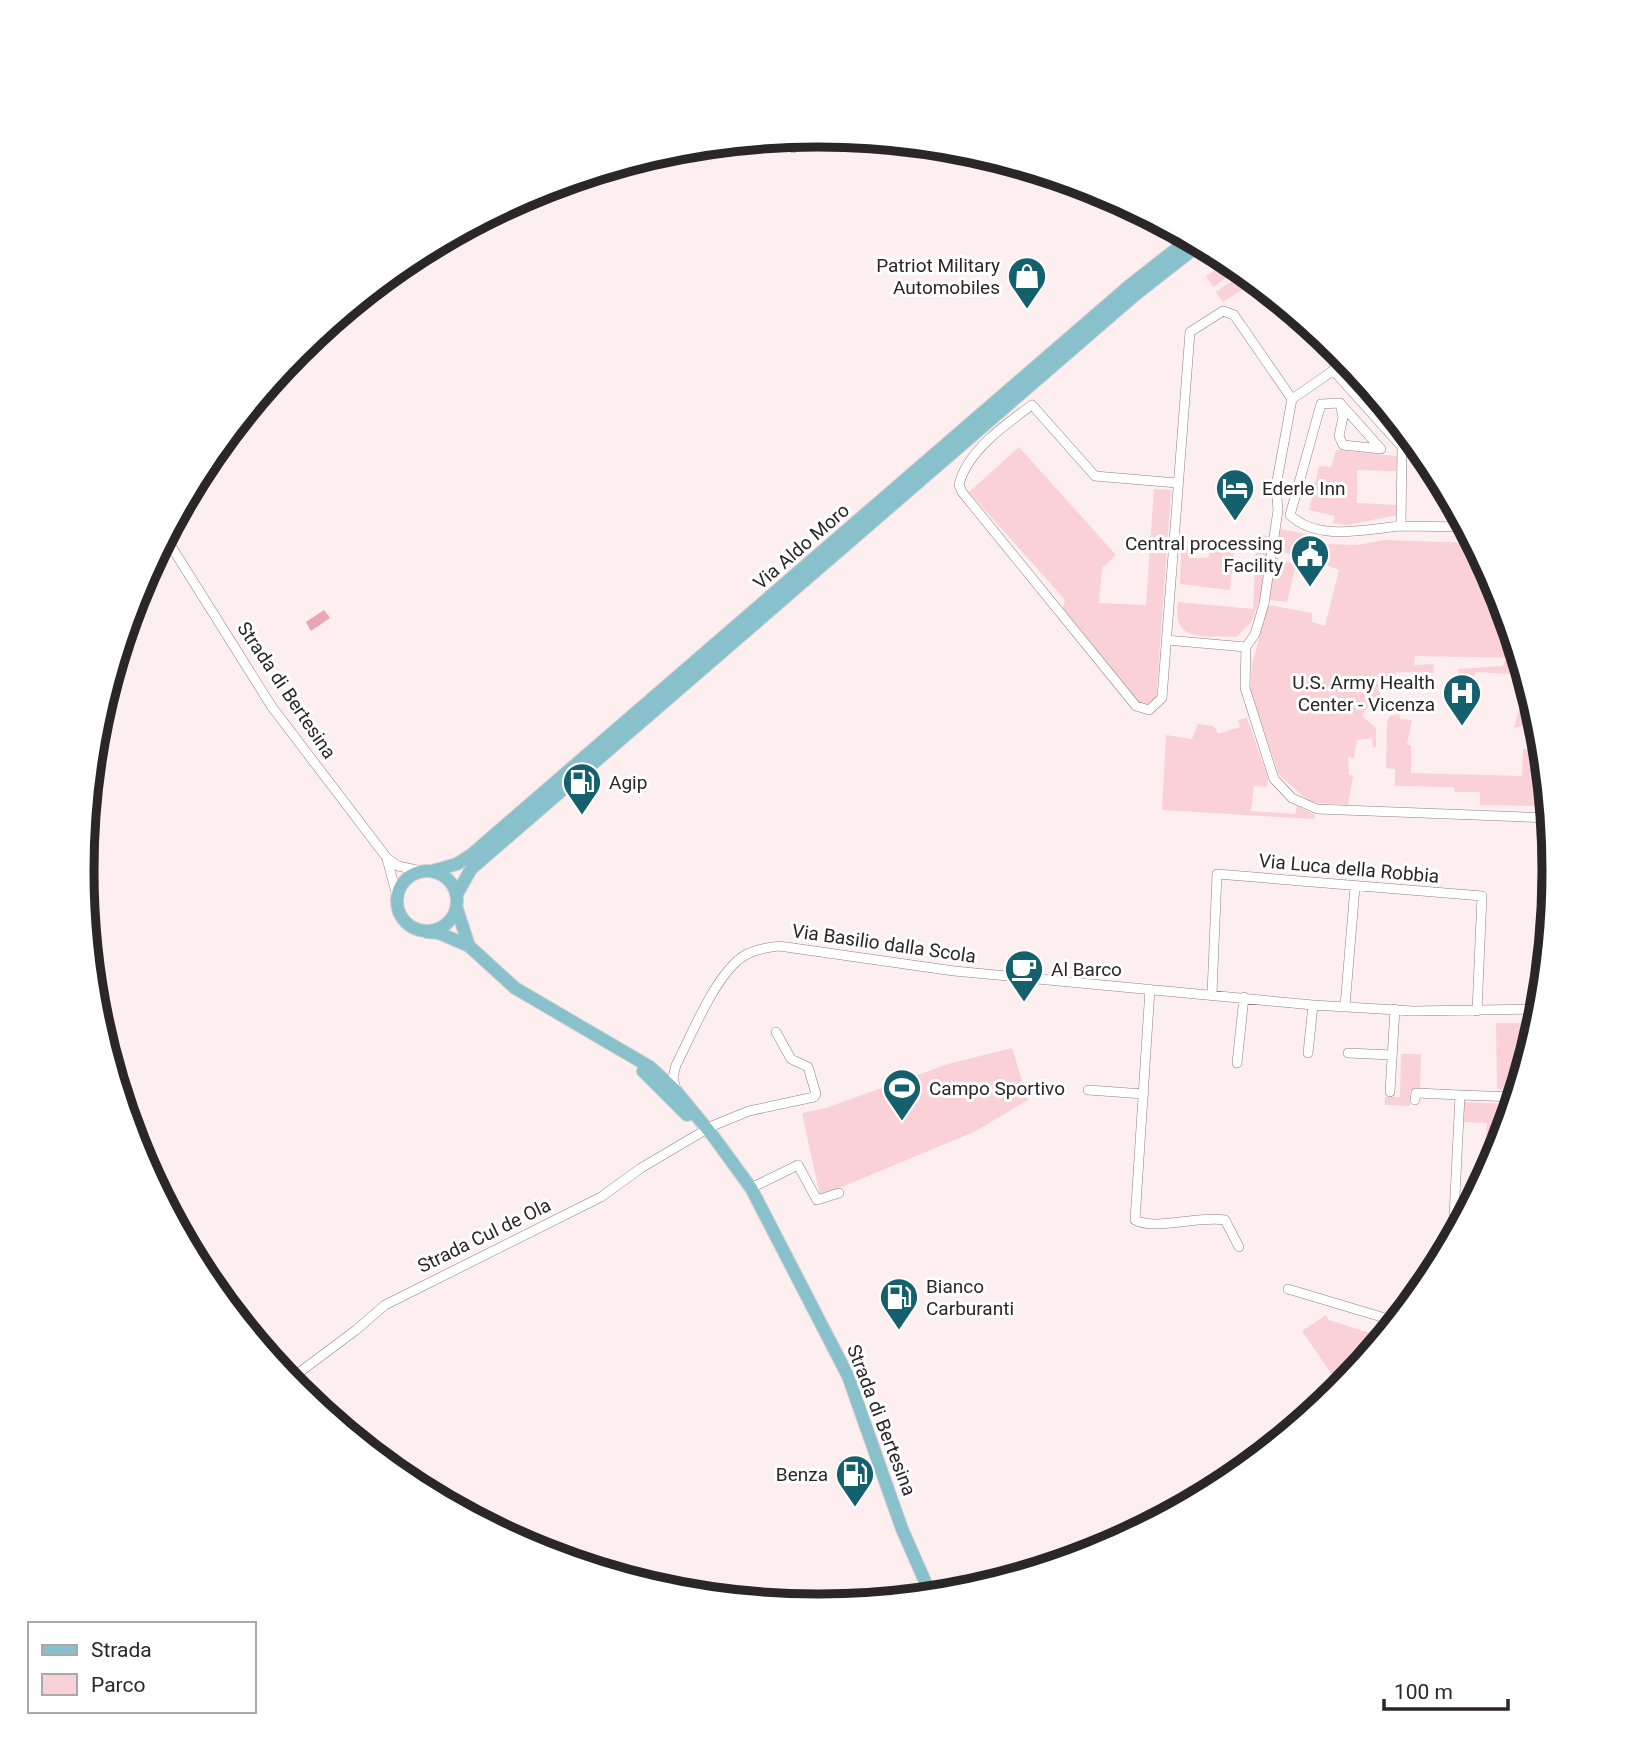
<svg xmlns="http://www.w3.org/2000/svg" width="1636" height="1741" viewBox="0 0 1636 1741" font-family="Roboto,sans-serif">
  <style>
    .green { fill: #f9d1d7 }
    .water { fill: #e7a7b3 }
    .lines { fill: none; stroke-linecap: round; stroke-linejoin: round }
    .minor-casing { stroke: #8e8183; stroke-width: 10 }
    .major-casing { stroke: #d0cfcf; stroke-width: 14 }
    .minor { stroke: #fff; stroke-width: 9 }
    .major { stroke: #88c1cb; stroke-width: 12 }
    .labels { text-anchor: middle; stroke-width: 6; stroke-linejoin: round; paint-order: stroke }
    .poi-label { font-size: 19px; fill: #2b2627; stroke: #fff; text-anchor: start }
    .street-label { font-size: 19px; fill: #2b2627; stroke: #fff }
    .rim { fill: none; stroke: #2b2627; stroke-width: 9 }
  </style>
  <rect width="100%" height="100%" fill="#fdeef0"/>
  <path class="green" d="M 1229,261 L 1235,272 L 1213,287 L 1206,276 Z
    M 1239,276 L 1245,288 L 1223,302 L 1216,292 Z
    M 1019,447 L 1116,555 L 1102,568 L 1099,603 L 1146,605 L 1154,489 L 1171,490 L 1156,701 L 1149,706 L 1140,705 L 1063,608 L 1065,600 L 969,492 Z
    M 1336,450 L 1397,456 L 1396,471 L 1357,470 L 1357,503 L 1396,505 L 1397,515 L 1347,525 L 1333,523 L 1335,516 L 1309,510 L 1319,466 L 1331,467 Z
    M 1441,483 L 1457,513 L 1441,513 Z
    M 1280,529 L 1322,537 L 1318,559 L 1276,551 L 1275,557 L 1296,565 L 1287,602 L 1260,599 L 1251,623 L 1236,637 C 1206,635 1171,644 1178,602 L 1253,609 L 1256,549 L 1261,535 L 1278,538 Z
    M 1384,540 L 1473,543 L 1498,589 L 1519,658 L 1415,656 L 1414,665 L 1434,664 L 1433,673 L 1396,672 L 1395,680 L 1384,679 L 1377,704 L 1371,702 L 1362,716 L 1376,728 L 1376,747 L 1373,748 L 1372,738 L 1357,740 L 1354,758 L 1348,757 L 1349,775 L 1353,776 L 1348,805 L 1310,802 L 1279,775 L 1250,688 L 1252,664 L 1268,605 L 1312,613 L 1312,622 L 1325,626 L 1339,570 L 1318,562 L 1323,544 L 1358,545 Z
    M 1181,547 L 1190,547 L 1189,558 L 1208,558 L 1210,550 L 1234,552 L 1230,590 L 1180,584 Z
    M 1504,661 L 1520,661 L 1524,675 L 1475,672 L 1474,677 L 1458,677 L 1458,669 L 1503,666 Z
    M 1526,683 L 1530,694 L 1528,724 L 1514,728 L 1519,710 L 1526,710 Z
    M 1399,714 L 1400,719 L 1412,720 L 1407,744 L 1411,746 L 1411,773 L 1522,776 L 1523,749 L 1530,749 L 1530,738 L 1542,748 L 1547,806 L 1480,805 L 1480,792 L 1455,792 L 1454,787 L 1395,786 L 1395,769 L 1386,768 L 1387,722 L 1390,716 Z
    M 1247,718 L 1268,778 L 1267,787 L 1254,786 L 1251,811 L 1295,814 L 1297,806 L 1315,815 L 1314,819 L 1162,810 L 1166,735 L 1192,739 L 1198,724 L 1214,726 L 1218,734 L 1240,727 L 1238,720 Z
    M 1496,1023 L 1521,1023 L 1521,1057 L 1526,1058 L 1516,1092 L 1497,1089 Z
    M 1012,1048 L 1028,1100 L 974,1132 L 820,1196 L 802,1113 L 826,1108 L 948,1064 Z
    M 1401,1054 L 1421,1054 L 1420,1090 L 1410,1090 L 1410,1106 L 1385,1105 L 1385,1097 L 1400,1097 Z
    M 1464,1102 L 1512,1104 L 1498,1152 L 1484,1177 L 1487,1123 L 1464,1122 Z
    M 1326,1315 L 1329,1320 L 1382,1337 L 1341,1388 L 1302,1331 Z"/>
  <path class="water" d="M 324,610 L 330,618 L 311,631 L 306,622 Z"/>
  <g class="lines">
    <g class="minor-casing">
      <path id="minor" d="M 786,138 L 793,148
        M 1333,370 L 1402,447 L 1401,526 L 1465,527
        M 1292,399 L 1347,361
        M 1340,403 L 1381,449 L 1343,445 L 1339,436 L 1343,417 L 1340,403 L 1321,404 L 1290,515 C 1318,542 1367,529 1401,526
        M 1177,483 L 1095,476 L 1032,405 C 1007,423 966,452 959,485 L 962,492 L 1136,706 L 1149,710 L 1162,698 L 1190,332 L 1223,311 L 1234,315 L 1292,399 L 1276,486 L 1278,510 L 1264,604 L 1255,634 L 1246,647 L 1245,688 L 1274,779 L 1292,798 L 1317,809 L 1549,818
        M 166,538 L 272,707 L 387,858 L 398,866 L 421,871
        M 1166,640 L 1246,647
        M 387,859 L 397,896
        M 1150,989 L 1135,1220 C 1156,1231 1199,1215 1225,1220 L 1239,1247
        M 1212,993 L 1217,874 L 1482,896 L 1477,1011
        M 1345,1006 L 1355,887
        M 1308,1053 L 1313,1005
        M 1348,1053 L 1392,1055
        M 1237,1063 L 1244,997
        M 676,1090 L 673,1077 L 676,1065 C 692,1034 712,983 738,960 C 750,950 765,948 779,946 L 954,971 L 1313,1005 L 1413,1011 L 1540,1009
        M 1088,1090 L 1144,1094
        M 1390,1092 L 1395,1009
        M 1415,1100 L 1416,1093 L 1460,1095
        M 751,1188 L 798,1165 L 817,1200 L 839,1193
        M 1453,1236 L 1460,1095 L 1515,1097
        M 1288,1289 L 1395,1321
        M 289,1380 L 356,1330 L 385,1305 L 601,1197 L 641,1168 L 712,1126 L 749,1111 L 814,1097 L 816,1094 L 808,1067 L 791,1059 L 776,1032"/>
    </g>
    <g class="major-casing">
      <path id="major" d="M397 901a30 30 0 1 1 60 0a30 30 0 1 1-60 0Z
        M 432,871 L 457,864 L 471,855 L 1129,286 L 1189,239
        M 457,894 L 471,869 L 1135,295 L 1200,244
        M 457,909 L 469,946
        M 427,932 L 439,933 L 469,946 L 515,988 L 650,1067 L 676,1091 L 713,1136 L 751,1188 L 848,1376 L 902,1529 L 931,1595
        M 643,1071 L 687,1115"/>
    </g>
    <use href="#minor" class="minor"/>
    <use href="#major" class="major"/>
  </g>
  <defs>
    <g id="shop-pin" transform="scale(2.0125)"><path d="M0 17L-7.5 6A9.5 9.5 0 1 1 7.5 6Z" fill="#14606d" stroke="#fff"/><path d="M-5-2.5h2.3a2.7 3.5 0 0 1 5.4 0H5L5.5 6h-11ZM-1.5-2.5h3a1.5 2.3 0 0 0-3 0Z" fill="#fff"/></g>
    <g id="hotel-pin" transform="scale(2.0125)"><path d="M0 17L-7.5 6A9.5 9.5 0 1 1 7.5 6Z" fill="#14606d" stroke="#fff"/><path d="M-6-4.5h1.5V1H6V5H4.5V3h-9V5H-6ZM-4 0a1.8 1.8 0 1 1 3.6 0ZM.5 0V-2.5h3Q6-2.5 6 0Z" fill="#fff"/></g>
    <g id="civic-pin" transform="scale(2.0125)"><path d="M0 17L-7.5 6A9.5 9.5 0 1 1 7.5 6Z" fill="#14606d" stroke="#fff"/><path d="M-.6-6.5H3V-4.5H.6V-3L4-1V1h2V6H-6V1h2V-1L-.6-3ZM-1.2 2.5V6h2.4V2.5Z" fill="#fff"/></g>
    <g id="hospital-pin" transform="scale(2.0125)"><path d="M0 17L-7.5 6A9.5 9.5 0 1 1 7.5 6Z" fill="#14606d" stroke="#fff"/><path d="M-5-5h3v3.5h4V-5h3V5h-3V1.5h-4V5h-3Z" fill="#fff"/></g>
    <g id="fuel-pin" transform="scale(2.0125)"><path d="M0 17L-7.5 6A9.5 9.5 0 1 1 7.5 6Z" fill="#14606d" stroke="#fff"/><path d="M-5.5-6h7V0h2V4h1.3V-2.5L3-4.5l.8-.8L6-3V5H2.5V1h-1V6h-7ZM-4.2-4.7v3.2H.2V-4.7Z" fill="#fff"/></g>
    <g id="cafe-pin" transform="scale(2.0125)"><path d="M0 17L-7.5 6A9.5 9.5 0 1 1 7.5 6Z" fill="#14606d" stroke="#fff"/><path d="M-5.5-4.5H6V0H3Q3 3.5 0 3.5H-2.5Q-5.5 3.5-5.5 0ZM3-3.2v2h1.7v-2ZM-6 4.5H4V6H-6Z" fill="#fff"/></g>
    <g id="stadium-pin" transform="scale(2.0125)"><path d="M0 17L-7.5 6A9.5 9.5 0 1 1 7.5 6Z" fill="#14606d" stroke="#fff"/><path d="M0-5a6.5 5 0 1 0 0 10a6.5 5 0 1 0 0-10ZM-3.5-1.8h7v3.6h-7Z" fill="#fff"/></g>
  </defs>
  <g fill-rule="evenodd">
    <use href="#shop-pin" x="1027" y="276"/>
    <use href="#hotel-pin" x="1235" y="488"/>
    <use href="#civic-pin" x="1310" y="554"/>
    <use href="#hospital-pin" x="1462" y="693"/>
    <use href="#fuel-pin" x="582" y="782"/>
    <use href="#cafe-pin" x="1024" y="969"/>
    <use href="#stadium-pin" x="902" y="1088"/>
    <use href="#fuel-pin" x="899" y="1297"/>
    <use href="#fuel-pin" x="855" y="1474"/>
  </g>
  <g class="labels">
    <g class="poi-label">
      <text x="1000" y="272" text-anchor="end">Patriot Military<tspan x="1000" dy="22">Automobiles</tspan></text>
      <text x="1262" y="495">Ederle Inn</text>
      <text x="1283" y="550" text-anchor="end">Central processing<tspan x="1283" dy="22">Facility</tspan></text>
      <text x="1435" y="689" text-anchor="end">U.S. Army Health<tspan x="1435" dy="22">Center - Vicenza</tspan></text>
      <text x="609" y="789">Agip</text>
      <text x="1051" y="976">Al Barco</text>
      <text x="929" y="1095">Campo Sportivo</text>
      <text x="926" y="1293">Bianco<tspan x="926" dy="22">Carburanti</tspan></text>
      <text x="828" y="1481" text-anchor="end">Benza</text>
    </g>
    <g class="street-label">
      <text transform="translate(801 546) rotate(-41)" y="7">Via Aldo Moro</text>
      <text transform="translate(287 690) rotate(56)" y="7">Strada di Bertesina</text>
      <text transform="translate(1349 868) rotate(5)" y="7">Via Luca della Robbia</text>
      <text transform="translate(884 943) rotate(8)" y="7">Via Basilio dalla Scola</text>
      <text transform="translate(484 1235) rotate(-26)" y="7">Strada Cul de Ola</text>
      <text transform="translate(882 1420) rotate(69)" y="7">Strada di Bertesina</text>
    </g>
  </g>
  <path d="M0 0H1636V1741H0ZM817 147H819A723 723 0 0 1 1542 870V871A723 723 0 0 1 819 1594H817A723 723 0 0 1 94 871V870A723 723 0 0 1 817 147Z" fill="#fff" fill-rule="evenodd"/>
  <path class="rim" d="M817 147H819A723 723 0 0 1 1542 870V871A723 723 0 0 1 819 1594H817A723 723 0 0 1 94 871V870A723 723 0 0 1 817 147Z"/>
  <rect x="28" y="1622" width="228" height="91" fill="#ffffff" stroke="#aaa8a9" stroke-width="2"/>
  <rect x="42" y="1645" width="35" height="10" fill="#88c1cb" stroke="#aaa8a9" stroke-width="2"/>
  <text x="91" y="1657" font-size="21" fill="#2b2627">Strada</text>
  <rect x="42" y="1674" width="35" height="21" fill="#f9d1d7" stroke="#aaa8a9" stroke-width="2"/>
  <text x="91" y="1692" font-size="21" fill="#2b2627">Parco</text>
  <path d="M1384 1699v10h124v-10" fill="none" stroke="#2b2627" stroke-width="3.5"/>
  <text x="1394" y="1699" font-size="21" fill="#2b2627" stroke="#ffffff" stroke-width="5" paint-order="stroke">100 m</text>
</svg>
